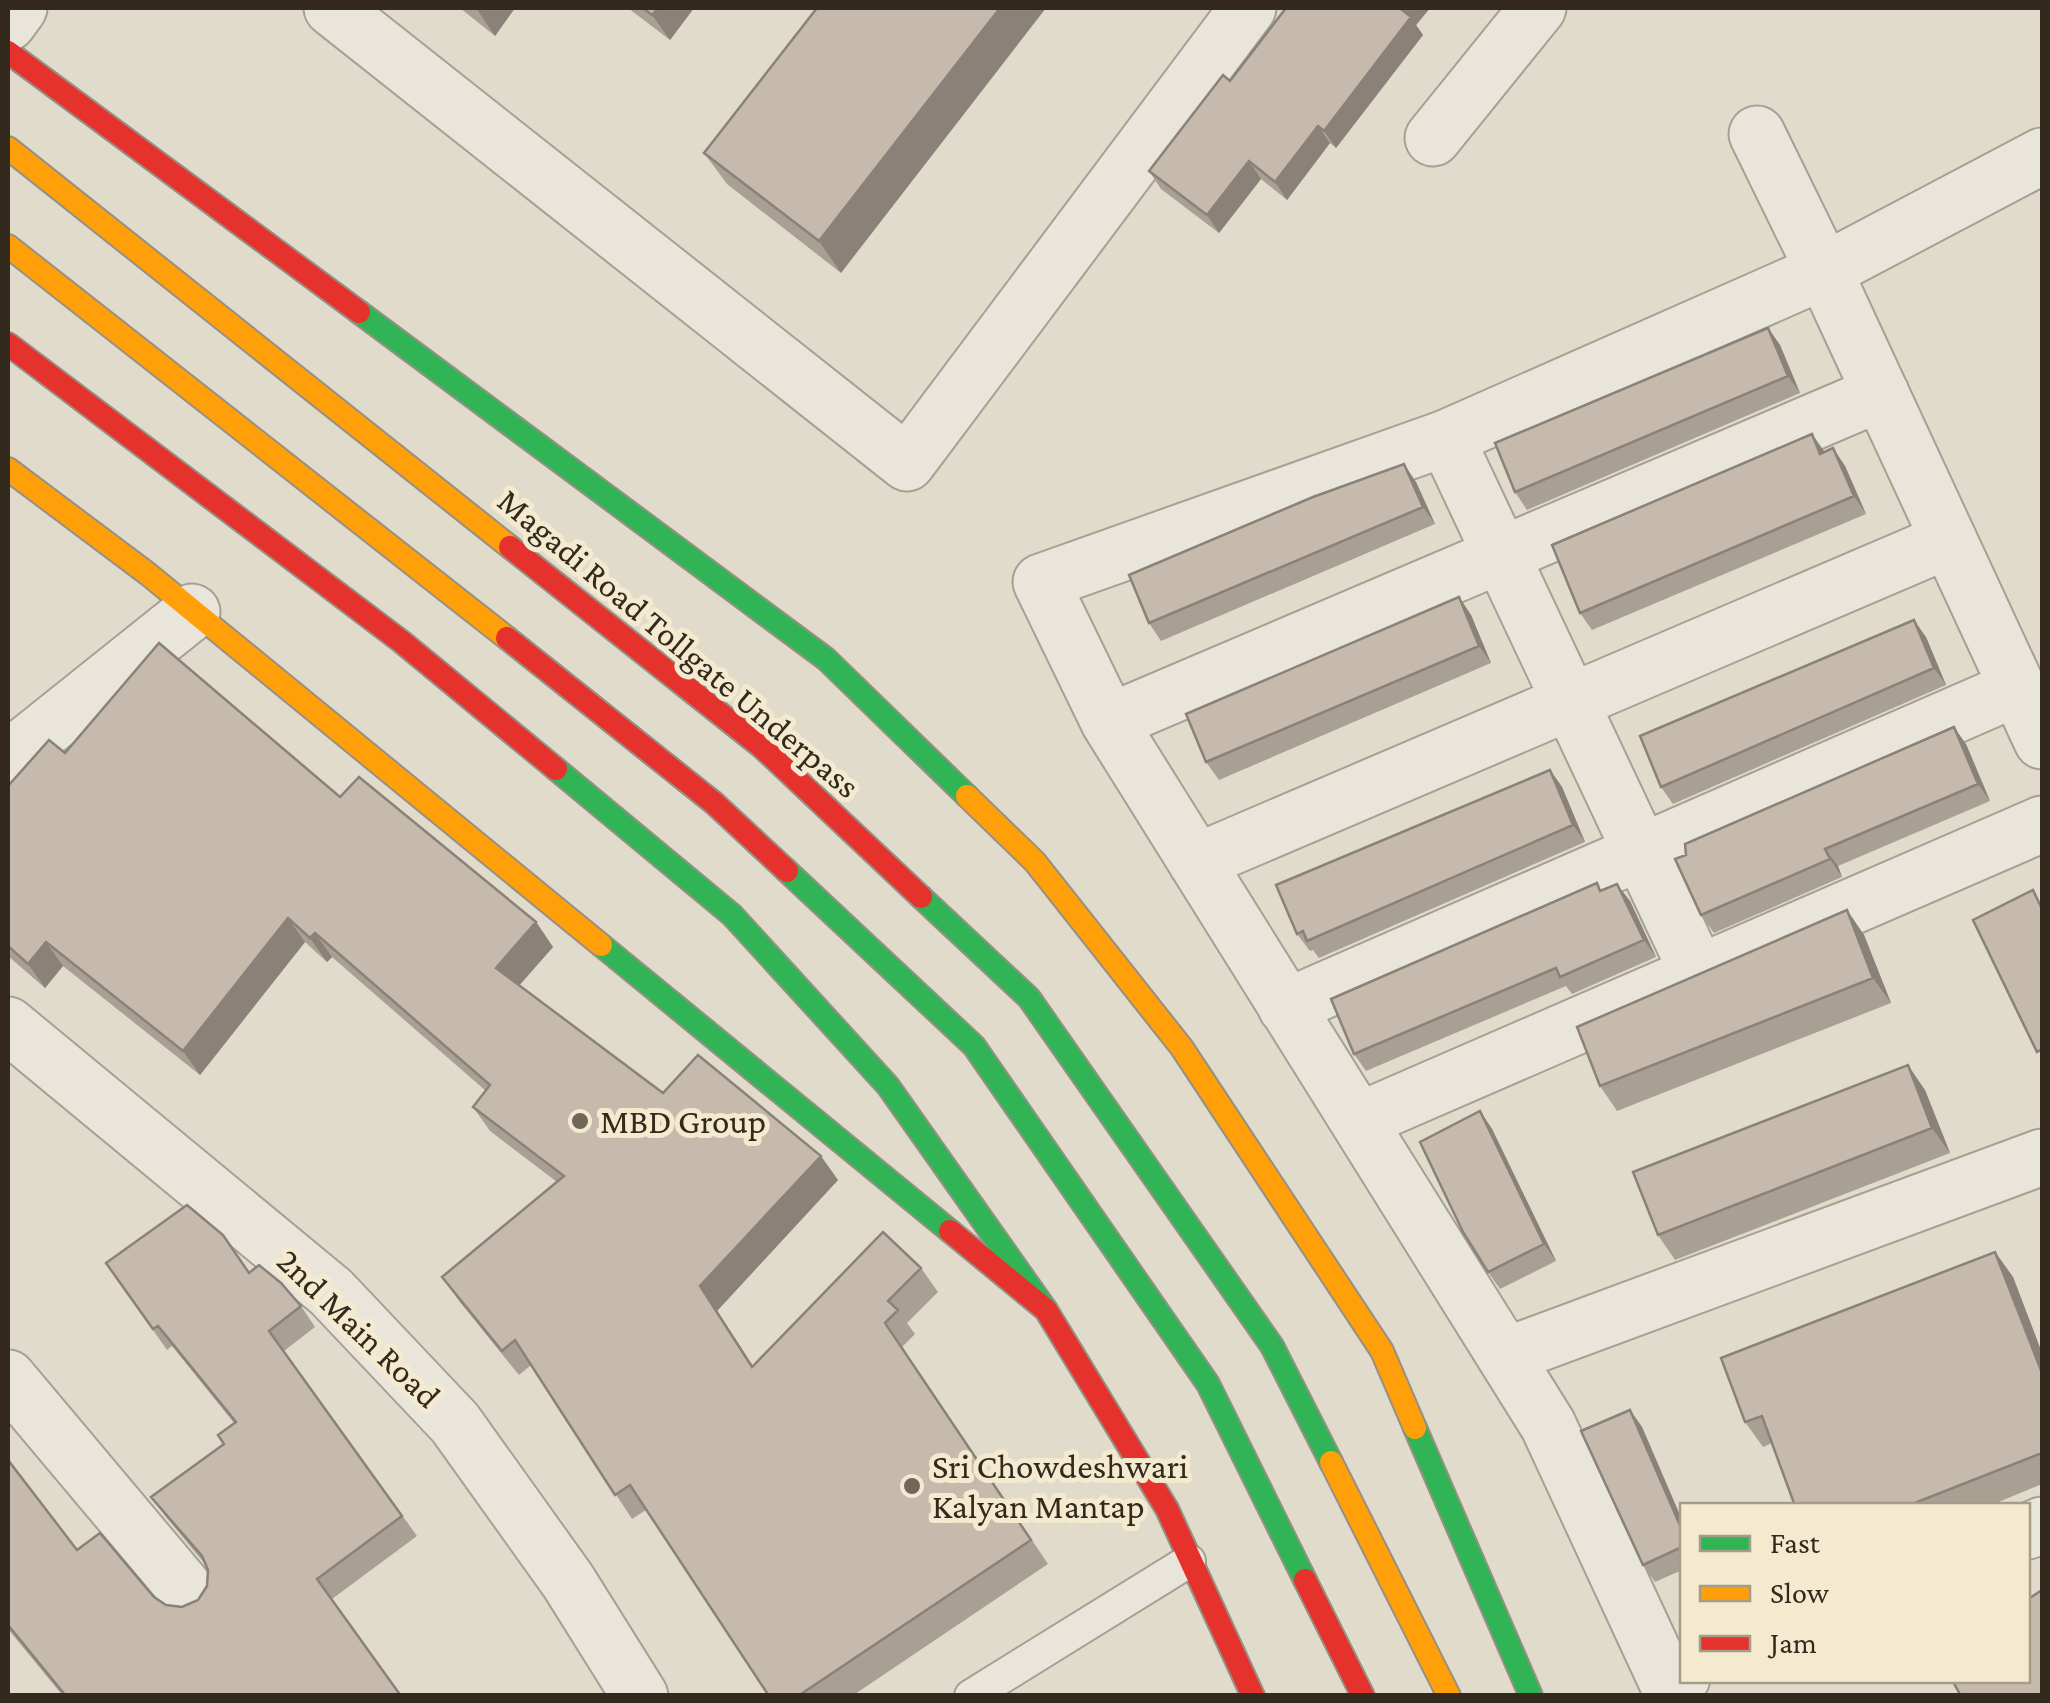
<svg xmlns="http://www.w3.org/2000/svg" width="2050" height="1703" viewBox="0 0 2050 1703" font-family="'Crimson Pro',serif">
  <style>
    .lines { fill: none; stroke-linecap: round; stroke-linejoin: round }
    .lane-casing { stroke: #a6a094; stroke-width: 36 }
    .street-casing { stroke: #a6a094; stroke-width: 59 }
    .fast-casing { stroke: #969084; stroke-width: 26 }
    .slow-casing { stroke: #969084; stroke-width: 26 }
    .jam-casing { stroke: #969084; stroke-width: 26 }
    .lane { stroke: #eae5db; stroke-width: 32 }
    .street { stroke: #eae5db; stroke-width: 55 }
    .fast { stroke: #30b455; stroke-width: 22 }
    .slow { stroke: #ff9f0a; stroke-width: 22 }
    .jam { stroke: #e5322d; stroke-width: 22 }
    .wall { fill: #a9a094 }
    .shaded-wall { fill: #8a8278 }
    .building { fill: #c5baac; stroke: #8a8278; stroke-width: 2.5 }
    .poi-dot { fill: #70675a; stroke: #f3ead0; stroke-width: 4 }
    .labels { text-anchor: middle; stroke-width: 10; stroke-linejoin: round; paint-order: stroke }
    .street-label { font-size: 35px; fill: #33291d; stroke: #f3ead0 }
    .poi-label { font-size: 35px; fill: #33291d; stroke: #f3ead0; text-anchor: start }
  </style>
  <rect width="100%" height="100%" fill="#e1dbcb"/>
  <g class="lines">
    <g class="lane-casing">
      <path id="lane" d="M 971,1696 L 1189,1561"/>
    </g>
    <g class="street-casing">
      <path id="street" d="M 332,8 L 907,463 L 1248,8
        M 8,23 L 19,8
        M 1757,134 L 1824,271 L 2042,741
        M 1433,138 L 1538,8
        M 1446,438 L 1698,973
        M 1109,722 L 1881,393
        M 8,759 L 192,612
        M 1196,862 L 1949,540
        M 1286,1007 L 2017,688
        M 8,1025 L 331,1292 L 455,1423 L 568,1581 L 640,1696
        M 1358,1121 L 2042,824
        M 1505,1356 L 2042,1157
        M 8,1378 L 192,1597
        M 2028,1531 L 2042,1525
        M 1682,1678 L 1668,1684 L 1548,1425 L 1109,722 L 1041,582 L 1446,438 L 1824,271 L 2042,156"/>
    </g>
    <g class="fast-casing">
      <path id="fast" d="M 359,312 L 826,659 L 967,796
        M 556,769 L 732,915 L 888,1086 L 1046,1310
        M 787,871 L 974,1046 L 1208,1384 L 1305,1580
        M 921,897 L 1029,998 L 1272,1346 L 1331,1462
        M 601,945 L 950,1231
        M 1415,1428 L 1531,1696"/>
    </g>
    <g class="slow-casing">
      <path id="slow" d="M 8,148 L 510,547
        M 8,246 L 507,638
        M 8,469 L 148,574 L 601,945
        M 967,796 L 1035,862 L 1182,1048 L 1382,1351 L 1415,1428
        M 1331,1462 L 1449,1696"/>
    </g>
    <g class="jam-casing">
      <path id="jam" d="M 8,52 L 359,312
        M 8,344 L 402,642 L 556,769
        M 510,547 L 762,747 L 921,897
        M 507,638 L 714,803 L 787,871
        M 950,1231 L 1046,1310 L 1167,1509 L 1253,1696
        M 1305,1580 L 1363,1696"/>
    </g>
    <use href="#lane" class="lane"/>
    <use href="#street" class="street"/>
    <use href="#fast" class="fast"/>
    <use href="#slow" class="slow"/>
    <use href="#jam" class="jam"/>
  </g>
  <path class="wall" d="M 460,8 L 515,8 L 495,36 Z
    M 628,8 L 694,8 L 670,40 Z
    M 817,8 L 841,273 L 727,184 L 704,153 Z
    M 1286,8 L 1430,8 L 1416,25 L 1423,35 L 1336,148 L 1330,143 L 1287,200 L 1261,179 L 1219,233 L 1161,189 L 1149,171 L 1230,81 Z
    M 1768,328 L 1780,345 L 1800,393 L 1527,510 L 1515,492 Z
    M 1833,448 L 1845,466 L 1866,514 L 1592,630 L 1580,613 L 1825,452 Z
    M 1416,482 L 1435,524 L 1161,641 L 1149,623 Z
    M 1459,597 L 1471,615 L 1491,663 L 1219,780 L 1206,762 Z
    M 1926,637 L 1946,685 L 1673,804 L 1661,787 Z
    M 1966,744 L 1990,801 L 1838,866 L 1842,877 L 1714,933 L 1701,915 Z
    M 65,753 L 340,797 L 536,922 L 553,947 L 520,985 L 663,1093 L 838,1180 L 717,1311 L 753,1366 L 921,1268 L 938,1292 L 907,1323 L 915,1334 L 902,1347 L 1048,1564 L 852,1696 L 769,1696 L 646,1510 L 632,1519 L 531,1365 L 519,1375 L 459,1301 L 442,1277 L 557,1182 L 490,1131 L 473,1107 L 486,1091 L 332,957 L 327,962 L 305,942 L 200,1075 L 63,966 L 45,988 L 8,956 L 8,786 Z
    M 1550,770 L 1562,787 L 1585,842 L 1319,958 L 1313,950 L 1310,951 L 1297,934 Z
    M 1602,890 L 1630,901 L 1656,957 L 1572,994 L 1566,986 L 1366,1071 L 1354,1054 Z
    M 1847,910 L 1864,935 L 1891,1003 L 1617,1111 L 1600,1086 Z
    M 1925,1090 L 1950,1153 L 1675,1260 L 1658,1235 Z
    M 1480,1111 L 1492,1129 L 1556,1261 L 1500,1289 L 1488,1272 Z
    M 1995,1252 L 2013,1277 L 2042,1353 L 2042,1484 L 1989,1506 L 1795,1506 L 1772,1443 L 1763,1447 L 1745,1422 Z
    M 106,1263 L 250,1273 L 301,1306 L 315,1327 L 284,1351 L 417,1536 L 332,1599 L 401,1696 L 63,1696 L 8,1629 L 8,1460 L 77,1550 L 166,1605 L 182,1607 L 198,1600 L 207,1586 L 208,1570 L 205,1564 L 166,1517 L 151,1497 L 224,1444 L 234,1423 L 172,1346 L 167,1350 Z
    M 1630,1410 L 1642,1427 L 1682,1520 L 1682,1570 L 1655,1582 L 1643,1565 Z"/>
  <path class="shaded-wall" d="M 480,8 L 515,8 L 495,36 L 478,11 Z
    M 658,8 L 694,8 L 670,40 L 652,15 Z
    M 1000,8 L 1046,8 L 841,273 L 819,241 Z
    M 1404,8 L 1430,8 L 1416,25 L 1423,35 L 1336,148 L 1324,131 Z
    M 1318,126 L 1330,143 L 1287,200 L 1275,182 Z
    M 1249,161 L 1261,179 L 1219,233 L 1207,215 Z
    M 1768,328 L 1780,345 L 1800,393 L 1788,376 Z
    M 1812,434 L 1824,451 L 1833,471 L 1820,454 Z
    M 1833,448 L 1845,466 L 1866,514 L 1854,496 Z
    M 1404,464 L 1416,482 L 1435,524 L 1423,507 Z
    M 1459,597 L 1471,615 L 1491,663 L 1479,646 Z
    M 1914,620 L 1926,637 L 1946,685 L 1934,668 Z
    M 1954,727 L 1966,744 L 1990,801 L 1978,784 Z
    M 1550,770 L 1562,787 L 1585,842 L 1573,825 Z
    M 1825,849 L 1838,866 L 1842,877 L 1830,859 Z
    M 1617,884 L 1630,901 L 1656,957 L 1644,940 Z
    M 1847,910 L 1864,935 L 1891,1003 L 1873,978 Z
    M 288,918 L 305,942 L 200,1075 L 183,1051 Z
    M 536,922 L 553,947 L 513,992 L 496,968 Z
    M 315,933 L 332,957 L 327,962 L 310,938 Z
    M 46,942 L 63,966 L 45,988 L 28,964 Z
    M 1908,1065 L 1925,1090 L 1950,1153 L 1932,1128 Z
    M 1480,1111 L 1492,1129 L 1556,1261 L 1544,1244 Z
    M 821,1156 L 838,1180 L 717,1311 L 769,1391 L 700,1286 Z
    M 1995,1252 L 2013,1277 L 2042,1353 L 2042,1373 Z
    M 1630,1410 L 1642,1427 L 1682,1520 L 1682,1530 Z"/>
  <path class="building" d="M 643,8 L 658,8 L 652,15 Z
    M 817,8 L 1000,8 L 819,241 L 704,153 Z
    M 1286,8 L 1404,8 L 1402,10 L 1411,17 L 1324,131 L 1318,126 L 1275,182 L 1249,161 L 1207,215 L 1149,171 L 1223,75 L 1230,81 Z
    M 1768,328 L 1788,376 L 1515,492 L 1495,443 Z
    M 1812,434 L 1820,454 L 1833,448 L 1854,496 L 1580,613 L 1552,545 Z
    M 1404,464 L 1423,507 L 1149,623 L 1129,575 L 1313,497 Z
    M 1459,597 L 1479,646 L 1206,762 L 1186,714 Z
    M 1914,620 L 1934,668 L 1661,787 L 1640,736 Z
    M 159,643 L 340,797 L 359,777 L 536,922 L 496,968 L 663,1093 L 698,1055 L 821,1156 L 700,1286 L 752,1367 L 883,1232 L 921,1268 L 888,1301 L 898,1310 L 885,1323 L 1031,1540 L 798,1696 L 769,1696 L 630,1485 L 615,1495 L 515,1340 L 502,1351 L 442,1277 L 564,1176 L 473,1107 L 490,1085 L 315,933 L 310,938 L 288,918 L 183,1051 L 46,942 L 28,964 L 8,946 L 8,786 L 49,740 L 65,753 Z
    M 1954,727 L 1978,784 L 1825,849 L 1830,859 L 1701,915 L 1675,859 L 1686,855 L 1685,844 Z
    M 1550,770 L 1573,825 L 1307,941 L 1303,931 L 1297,934 L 1276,885 Z
    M 1597,883 L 1600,891 L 1617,884 L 1644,940 L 1560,977 L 1556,968 L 1354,1054 L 1331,999 Z
    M 2033,890 L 2042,909 L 2042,1049 L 2037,1052 L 1973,920 Z
    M 1847,910 L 1873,978 L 1600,1086 L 1577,1027 Z
    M 1908,1065 L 1932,1128 L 1658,1235 L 1633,1172 Z
    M 1480,1111 L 1544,1244 L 1488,1272 L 1463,1232 L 1420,1142 Z
    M 187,1205 L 223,1235 L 249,1273 L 259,1265 L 281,1283 L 301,1306 L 269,1331 L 402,1516 L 317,1579 L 401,1696 L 66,1696 L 8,1625 L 8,1460 L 77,1550 L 100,1533 L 154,1597 L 166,1605 L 182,1607 L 198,1600 L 207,1586 L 208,1570 L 202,1556 L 151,1497 L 224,1444 L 218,1435 L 236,1422 L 158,1326 L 153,1329 L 106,1263 Z
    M 1995,1252 L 2042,1373 L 2042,1453 L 1907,1506 L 1795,1506 L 1762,1416 L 1745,1422 L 1721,1358 Z
    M 1630,1410 L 1682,1530 L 1682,1547 L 1643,1565 L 1581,1431 Z
    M 2042,1590 L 2042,1696 L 1961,1696 L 1952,1680 L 2028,1680 L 2028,1599 Z"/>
  <g class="poi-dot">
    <circle cx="580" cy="1121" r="10"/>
    <circle cx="912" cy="1486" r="10"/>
  </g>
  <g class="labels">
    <g class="street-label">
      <text transform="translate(679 643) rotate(40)" y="12">Magadi Road Tollgate Underpass</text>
      <text transform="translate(359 1328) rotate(44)" y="12">2nd Main Road</text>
    </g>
    <g class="poi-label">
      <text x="600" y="1133">MBD Group</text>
      <text x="932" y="1478">Sri Chowdeshwari<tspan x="932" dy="40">Kalyan Mantap</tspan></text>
    </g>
  </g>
  <rect width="2050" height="1703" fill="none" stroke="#33291d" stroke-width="20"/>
  <rect x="1680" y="1503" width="350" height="180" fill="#f3ead0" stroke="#a69d88" stroke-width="2.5"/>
  <rect x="1700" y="1536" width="50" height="15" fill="#30b455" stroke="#a69d88" stroke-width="2.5"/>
  <text x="1770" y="1553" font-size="30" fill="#33291d">Fast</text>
  <rect x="1700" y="1586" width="50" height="15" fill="#ff9f0a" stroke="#a69d88" stroke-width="2.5"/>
  <text x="1770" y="1603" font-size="30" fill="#33291d">Slow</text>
  <rect x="1700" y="1636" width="50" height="15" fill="#e5322d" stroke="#a69d88" stroke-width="2.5"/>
  <text x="1770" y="1653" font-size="30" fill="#33291d">Jam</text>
</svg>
